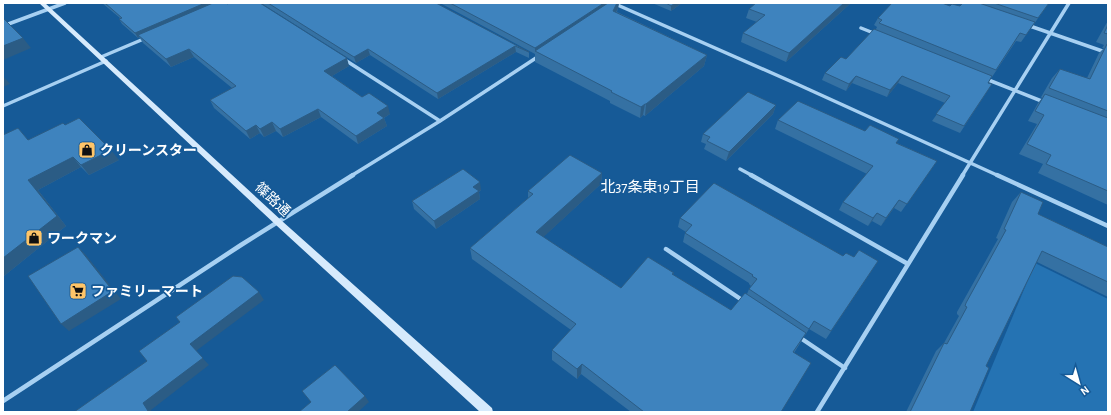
<svg xmlns="http://www.w3.org/2000/svg" width="1111" height="415" viewBox="0 0 1111 415" font-family="'Alegreya Sans','Noto Sans JP',sans-serif">
  <style>
    .green { fill: #2573b3 }
    .lines { fill: none; stroke-linecap: round; stroke-linejoin: round }
    .street-far1 { stroke: #a7d0f2; stroke-width: 3.5 }
    .street { stroke: #a7d0f2; stroke-width: 4.5 }
    .secondary { fill: #d6eafc; fill-rule: evenodd }
    .wall { fill: #3571a3 }
    .shaded-wall { fill: #2b5c85 }
    .building { fill: #3e83be; stroke: #2b5c85 }
    .labels { text-anchor: middle; stroke-width: 3.5; stroke-linejoin: round; paint-order: stroke }
    .poi-label { font-size: 14px; font-weight: bold; fill: #fff; stroke: #165a97; text-anchor: start }
    .street-label { font-size: 14px; fill: #fff; stroke: #165a97 }
    .neighbourhood-label { font-size: 15px; fill: #fff; stroke: #165a97 }
  </style>
  <rect width="100%" height="100%" fill="#165a97"/>
  <path class="green" d="M 1035,263 L 1108,299 L 1108,412 L 973,412 Z"/>
  <g class="lines">
    <path class="street-far1" d="M 613,3 L 799,85 L 999,176
      M 1027,25 L 1108,53
      M 3,26 L 65,3
      M 861,28 L 876,34
      M 101,57 L 146,38
      M 345,60 L 440,121
      M 986,79 L 1044,102
      M 3,106 L 106,61
      M 740,169 L 753,176
      M 351,176 L 440,121 L 539,56
      M 962,176 L 1069,3"/>
    <path class="street" d="M 751,175 L 908,264
      M 997,175 L 1108,226
      M 666,249 L 745,302
      M 799,337 L 845,368
      M 3,401 L 241,245 L 353,175
      M 817,412 L 963,175"/>
    <path class="secondary" d="M 39,3 L 45,3 L 282,221 L 492,408 L 493,412 L 480,412 L 276,225 Z"/>
  </g>
  <path class="wall" d="M 102,3 L 226,3 L 349,66 L 332,76 L 362,97 L 390,114 L 384,118 L 387,126 L 358,144 L 321,117 L 283,137 L 276,131 L 264,137 L 260,133 L 250,139 L 214,108 L 210,100 L 232,88 L 194,57 L 171,67 L 143,43 L 139,37 L 138,38 L 122,24 L 119,19 L 120,18 Z
    M 261,3 L 436,3 L 529,52 L 529,58 L 516,52 L 438,99 L 370,55 L 356,63 Z
    M 440,3 L 619,3 L 618,8 L 617,12 L 707,55 L 704,66 L 645,116 L 643,115 L 640,118 L 610,103 L 610,101 L 535,62 L 535,54 Z
    M 652,3 L 682,3 L 671,11 Z
    M 851,3 L 786,62 L 741,42 L 743,33 L 757,22 L 746,18 L 749,9 Z
    M 963,3 L 1049,3 L 1034,24 L 1021,42 L 1016,41 L 988,83 L 992,84 L 960,133 L 932,121 L 945,103 L 898,83 L 887,97 L 852,83 L 846,91 L 822,80 L 825,73 L 846,59 L 876,29 L 877,27 L 874,25 L 878,18 L 950,6 L 960,6 Z
    M 1108,21 L 1108,205 L 1038,173 L 1043,164 L 1019,154 L 1037,124 L 1028,121 L 1038,103 L 1042,98 L 1041,97 L 1052,78 L 1060,69 L 1087,78 L 1099,53 L 1104,48 L 1102,48 L 1104,45 L 1096,42 L 1106,24 Z
    M 776,105 L 773,114 L 726,161 L 704,149 L 706,144 L 701,142 L 703,134 Z
    M 778,120 L 865,131 L 897,143 L 937,161 L 901,212 L 894,208 L 881,226 L 872,221 L 868,226 L 839,210 L 843,202 L 867,174 L 775,129 Z
    M 65,125 L 119,160 L 89,175 L 81,167 L 38,190 L 66,226 L 4,276 L 3,275 L 3,135 L 28,140 Z
    M 602,173 L 601,184 L 543,237 L 621,288 L 673,275 L 731,310 L 747,294 L 749,289 L 751,286 L 749,284 L 749,283 L 683,242 L 685,233 L 686,232 L 678,227 L 680,218 L 843,256 L 854,257 L 878,261 L 826,339 L 809,329 L 794,353 L 781,412 L 631,412 L 581,374 L 577,379 L 552,360 L 552,350 L 571,330 L 472,259 L 470,248 L 528,198 L 528,191 Z
    M 481,190 L 479,192 L 480,199 L 436,229 L 414,209 L 412,201 Z
    M 1021,192 L 1038,214 L 1108,247 L 1108,297 L 1037,262 L 986,366 L 970,412 L 906,412 L 936,351 L 944,343 L 959,316 L 957,314 L 957,312 L 998,239 L 996,238 L 1012,202 Z"/>
  <path class="shaded-wall" d="M 205,3 L 219,3 L 138,35 L 139,37 L 138,38 L 135,33 Z
    M 604,3 L 611,3 L 535,51 L 535,48 Z
    M 617,3 L 619,3 L 618,8 L 612,21 L 613,11 Z
    M 675,3 L 682,3 L 671,11 L 671,6 Z
    M 844,3 L 851,3 L 786,62 L 789,53 Z
    M 23,38 L 31,48 L 3,60 L 3,46 Z
    M 515,46 L 516,52 L 438,99 L 437,93 Z
    M 189,49 L 194,57 L 171,67 L 166,59 Z
    M 368,49 L 370,55 L 356,63 L 354,57 Z
    M 707,55 L 704,66 L 645,116 L 646,104 Z
    M 347,58 L 349,66 L 327,79 L 324,71 Z
    M 3,76 L 10,84 L 3,87 Z
    M 856,76 L 852,83 L 846,91 L 849,84 Z
    M 902,76 L 898,83 L 887,97 L 890,90 Z
    M 645,104 L 643,115 L 640,118 L 641,107 Z
    M 776,105 L 773,114 L 726,161 L 729,152 Z
    M 388,106 L 390,114 L 379,121 L 377,113 Z
    M 318,109 L 321,117 L 283,137 L 280,129 Z
    M 384,118 L 387,126 L 358,144 L 356,136 Z
    M 272,122 L 276,131 L 264,137 L 260,129 Z
    M 256,125 L 260,133 L 250,139 L 246,131 Z
    M 111,150 L 119,160 L 89,175 L 81,165 Z
    M 73,157 L 81,167 L 38,190 L 66,226 L 4,276 L 3,275 L 3,258 L 28,180 Z
    M 602,173 L 601,184 L 537,243 L 536,232 Z
    M 480,182 L 481,190 L 479,192 L 480,199 L 436,229 L 434,221 L 473,187 Z
    M 899,200 L 894,208 L 881,226 L 886,218 Z
    M 877,213 L 872,221 L 868,226 L 873,218 Z
    M 78,247 L 86,255 L 121,299 L 69,331 L 61,324 Z
    M 259,292 L 264,300 L 196,351 L 209,365 L 151,410 L 152,412 L 146,412 L 143,403 L 190,344 Z
    M 582,364 L 581,374 L 577,379 L 577,369 Z
    M 365,396 L 369,402 L 358,412 L 347,412 Z"/>
  <path class="building" d="M 105,3 L 205,3 L 135,33 L 119,19 L 122,18 Z
    M 213,3 L 226,3 L 227,4 L 229,3 L 260,3 L 347,58 L 324,71 L 362,97 L 369,93 L 388,106 L 377,113 L 384,118 L 356,136 L 318,109 L 280,129 L 272,122 L 260,129 L 256,125 L 246,131 L 210,100 L 236,86 L 189,49 L 166,59 L 138,35 Z
    M 268,3 L 436,3 L 529,52 L 515,46 L 437,93 L 368,49 L 354,57 Z
    M 450,3 L 604,3 L 535,48 Z
    M 608,3 L 617,3 L 613,11 L 707,55 L 646,104 L 645,104 L 641,107 L 611,92 L 612,91 L 535,51 Z
    M 666,3 L 675,3 L 671,6 Z
    M 756,3 L 844,3 L 789,53 L 743,33 L 765,15 L 749,9 Z
    M 892,3 L 942,3 L 950,6 L 952,4 L 960,6 L 963,3 L 979,3 L 1035,22 L 1026,35 L 1020,33 L 996,70 L 879,23 L 882,20 L 878,18 Z
    M 994,3 L 1049,3 L 1038,18 Z
    M 3,18 L 23,38 L 3,46 Z
    M 1108,25 L 1108,34 L 1104,33 Z
    M 874,29 L 992,76 L 988,83 L 992,84 L 964,126 L 936,114 L 950,96 L 902,76 L 890,90 L 856,76 L 849,84 L 825,73 L 841,57 L 846,59 Z
    M 1107,44 L 1108,44 L 1108,111 L 1049,88 L 1060,69 L 1090,79 Z
    M 748,92 L 776,105 L 729,152 L 707,141 L 710,137 L 703,134 Z
    M 1045,94 L 1108,118 L 1108,191 L 1046,164 L 1051,155 L 1027,144 L 1044,115 L 1035,111 Z
    M 798,101 L 865,131 L 870,125 L 899,139 L 896,143 L 937,161 L 907,204 L 899,200 L 886,218 L 877,213 L 873,218 L 843,202 L 873,166 L 778,120 Z
    M 79,118 L 111,150 L 81,165 L 73,157 L 28,180 L 57,216 L 3,258 L 3,135 L 18,128 L 28,140 L 63,123 L 65,125 Z
    M 570,155 L 602,173 L 536,232 L 621,288 L 648,257 L 674,273 L 672,274 L 731,310 L 745,293 L 806,333 L 793,352 L 811,363 L 781,412 L 644,412 L 582,364 L 577,369 L 552,350 L 576,324 L 470,248 L 533,194 L 528,191 Z
    M 463,169 L 480,182 L 473,187 L 479,191 L 434,221 L 412,201 Z
    M 714,183 L 843,256 L 846,253 L 854,257 L 859,250 L 878,261 L 831,331 L 814,321 L 809,329 L 749,289 L 757,279 L 752,276 L 753,275 L 685,233 L 692,225 L 680,218 Z
    M 1021,192 L 1043,202 L 1038,214 L 1108,247 L 1108,282 L 1042,251 L 986,366 L 989,368 L 970,412 L 910,412 L 944,343 L 947,344 L 967,307 L 965,306 L 966,303 L 1006,230 L 1004,229 Z
    M 78,247 L 113,291 L 61,324 L 28,276 Z
    M 233,276 L 242,277 L 259,292 L 190,344 L 203,358 L 143,403 L 148,411 L 146,412 L 74,412 L 147,361 L 139,351 L 180,322 L 176,317 Z
    M 335,365 L 365,396 L 347,412 L 299,412 L 311,402 L 302,391 Z"/>
  <defs>
    <g id="shop-square" transform="scale(0.9)"><rect x="-9" y="-9" width="18" height="18" rx="4" fill="#ffc568" stroke="#165a97"/><path d="M-5-2.5h2.3a2.7 3.5 0 0 1 5.4 0H5L5.5 6h-11ZM-1.5-2.5h3a1.5 2.3 0 0 0-3 0Z" fill="#111"/></g>
    <g id="supermarket-square" transform="scale(0.9)"><rect x="-9" y="-9" width="18" height="18" rx="4" fill="#ffc568" stroke="#165a97"/><path d="M-6-5.5h2.5l.6 2H6L4.5 2H-2.5L-4.4-4H-6ZM-1.5 3.2a1.3 1.3 0 1 0 .1 0ZM3 3.2a1.3 1.3 0 1 0 .1 0Z" fill="#111"/></g>
  </defs>
  <g fill-rule="evenodd">
    <use href="#shop-square" x="87" y="150"/>
    <use href="#shop-square" x="34" y="238"/>
    <use href="#supermarket-square" x="78" y="291"/>
  </g>
  <g class="labels">
    <g class="poi-label">
      <text x="100" y="155">クリーンスター</text>
      <text x="47" y="243">ワークマン</text>
      <text x="91" y="296">ファミリーマート</text>
    </g>
    <g class="street-label">
      <text transform="translate(273 199) rotate(43)" y="5">篠路通</text>
    </g>
    <g class="neighbourhood-label">
      <text x="650" y="192">北37条東19丁目</text>
    </g>
  </g>
  <rect width="1111" height="415" fill="none" stroke="#ffffff" stroke-width="8"/>
  <g transform="translate(1079 383) rotate(143)" stroke="#165a97" stroke-width="3" paint-order="stroke">
  <path d="M0-3L7 15L0 10L-7 15Z" fill="#ffffff"/>
  <text y="-6" font-size="11" font-weight="bold" text-anchor="middle" fill="#ffffff">N</text>
  </g>
</svg>
